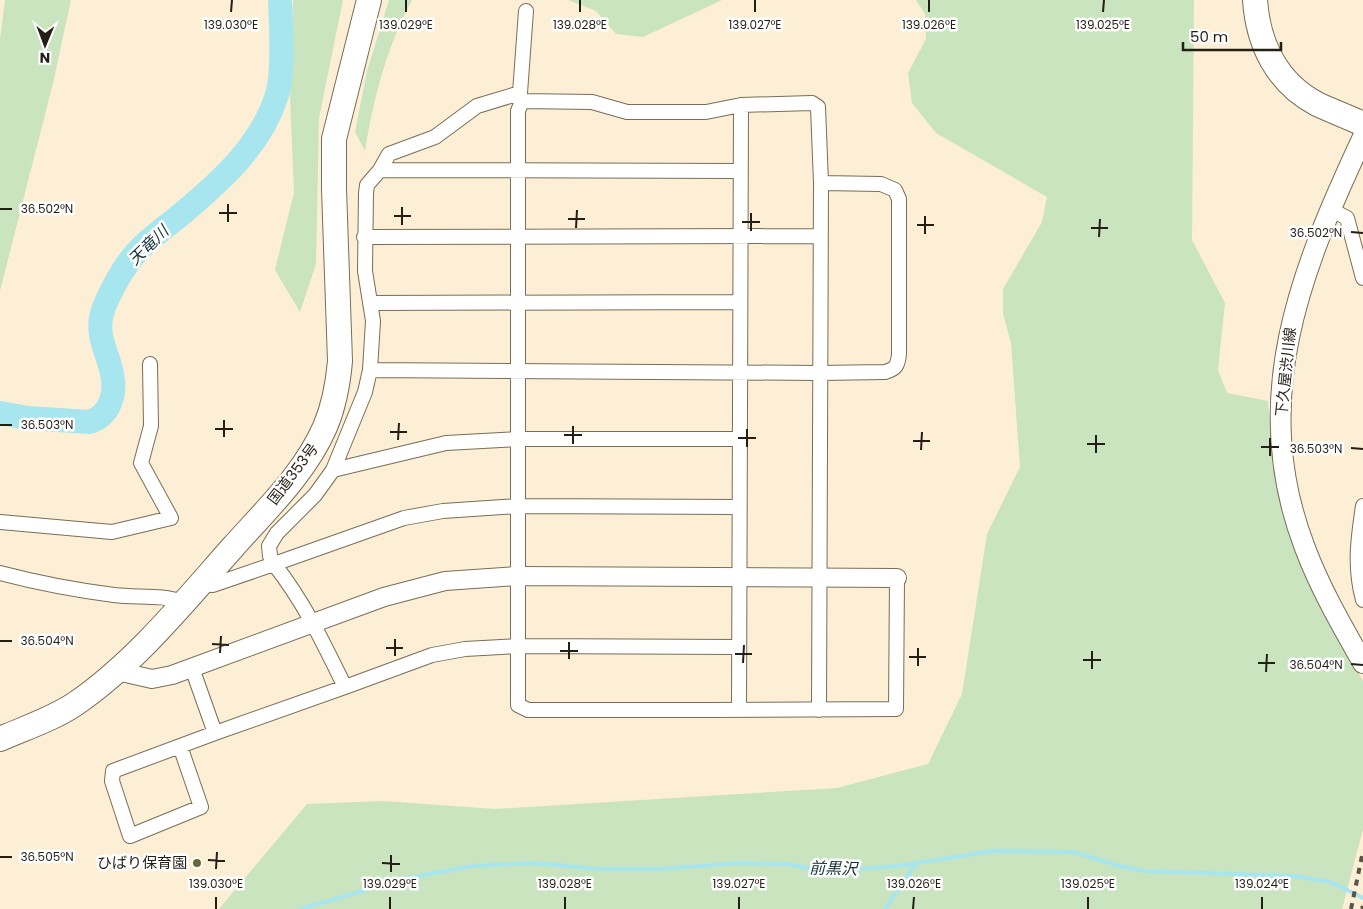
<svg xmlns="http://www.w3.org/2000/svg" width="1363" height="909" viewBox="0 0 1363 909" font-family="Poppins,'Noto Sans JP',sans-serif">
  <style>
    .green { fill: #cae4bf }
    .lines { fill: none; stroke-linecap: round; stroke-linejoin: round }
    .stream { stroke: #a7e6ef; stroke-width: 4 }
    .river { stroke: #a7e6ef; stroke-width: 24 }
    .minor-casing { stroke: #796d56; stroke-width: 16 }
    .tertiary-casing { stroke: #796d56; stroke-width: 20 }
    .secondary-casing { stroke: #796d56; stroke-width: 22 }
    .trunk-casing { stroke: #796d56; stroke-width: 26 }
    .minor { stroke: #fff; stroke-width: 14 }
    .tertiary { stroke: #fff; stroke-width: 18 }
    .secondary { stroke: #fff; stroke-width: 20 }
    .trunk { stroke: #fff; stroke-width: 24 }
    .rail { stroke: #5a5346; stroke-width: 4; stroke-dasharray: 6 6; stroke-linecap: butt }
    .ticks { fill: none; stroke: #241f16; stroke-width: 2 }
    .poi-dot { fill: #6a6632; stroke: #fff; stroke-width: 2 }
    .labels { text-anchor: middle; stroke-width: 5; stroke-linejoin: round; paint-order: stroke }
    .street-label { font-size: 15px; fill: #241f16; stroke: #fff }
    .poi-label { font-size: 15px; fill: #241f16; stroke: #fff; text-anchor: end }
    .water-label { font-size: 16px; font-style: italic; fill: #143438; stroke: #fff }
    .ticks-label { font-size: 12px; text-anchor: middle; fill: #241f16; stroke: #fff; stroke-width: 5; stroke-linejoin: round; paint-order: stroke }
  </style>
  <rect width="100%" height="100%" fill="#fdefd6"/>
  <path class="green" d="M 5,0 L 71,0 L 53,83 L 0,291 L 0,39 Z
    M 293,0 L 343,0 L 319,118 L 316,264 L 300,312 L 275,270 L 294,192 L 290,98 Z
    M 389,0 L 412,0 C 387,46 373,100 365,151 L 355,132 L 367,71 Z
    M 568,0 L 722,0 L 643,37 L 616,34 L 596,11 Z
    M 916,0 L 1194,0 L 1192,240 L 1225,303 L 1218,370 L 1227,393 L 1268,401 L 1273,460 L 1280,501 L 1290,534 L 1303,570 L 1363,681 L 1363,829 L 1342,909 L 219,909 L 307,804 L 383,801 L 495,809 L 674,798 L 837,788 L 928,764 L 962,694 L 987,534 L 1020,467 L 1011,343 L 1003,314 L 1003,289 L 1042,222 L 1047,197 L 936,133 L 912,103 L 908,73 L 926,39 L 925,14 Z"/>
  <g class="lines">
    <path class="stream" d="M 301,909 L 403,879 L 472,866 L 533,863 L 600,869 L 661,869 L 738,863 L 786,864 L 818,870 L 850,870 L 906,865 L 991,851 L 1074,852 L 1119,866 L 1145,871 L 1294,876 L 1331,882 L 1363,898
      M 885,909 L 917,862"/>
    <path class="river" d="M 0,413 L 28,418 L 89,422 C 107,417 115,399 113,380 C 111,358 97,341 101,318 C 103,305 118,277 126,266 C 139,245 165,228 184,212 C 222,180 262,144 277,95 C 284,73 281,24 280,0"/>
    <g class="minor-casing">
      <path id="minor" d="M 380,170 L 389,154 L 435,137 L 477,106 L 520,93 L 526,11
        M 1330,209 L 1347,218 L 1363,278
        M 364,237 L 820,236
        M 371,303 L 740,302
        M 370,370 L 820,373 L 885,372 C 896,369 898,365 899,354 L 899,199 L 895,190 L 881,184 L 821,183
        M 333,470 L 446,443 L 517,439 L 740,439
        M 1363,506 C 1358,539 1354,567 1363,600
        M 0,522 L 112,532 L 171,518 L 141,463 L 151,426 L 150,364
        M 0,573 C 38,583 75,590 114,595 C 137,598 161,594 183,602
        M 200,584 L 213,585 L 274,564 L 270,556 L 269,546 L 277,533 L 315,495 L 333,470 L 365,392 L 370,370 L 373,321 L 365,271 L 366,193 L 367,185 L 380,170 L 740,171
        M 739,647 L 517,646 L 465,649 L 432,655 L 345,687 C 324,644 304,602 274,564 L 404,518 L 443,511 L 518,506 L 739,507
        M 192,668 L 215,733 L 345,687
        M 739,710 L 741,105
        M 819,710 L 821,183 L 818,107 L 812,103 L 741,105 L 706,112 L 627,112 L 592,102 L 522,101 L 518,111 L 518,705 L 528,710 C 651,710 773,710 896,709 L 897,578
        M 180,746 L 201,807 L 130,836 L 112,781 L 113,771 L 215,733"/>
    </g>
    <g class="tertiary-casing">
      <path id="tertiary" d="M 117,671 L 152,679 L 172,675 L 384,597 L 445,581 L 517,576 L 897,578"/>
    </g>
    <g class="secondary-casing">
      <path id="secondary" d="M 1363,137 C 1300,272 1248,400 1305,548 C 1320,588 1342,626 1363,663"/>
    </g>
    <g class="trunk-casing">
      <path id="trunk" d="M 1255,0 C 1258,44 1277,83 1317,104 C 1332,111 1348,117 1363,124
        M 0,739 C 25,728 53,719 75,704 C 135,663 185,601 233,547 C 266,510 305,473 325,427 C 334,406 338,384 340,361 L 334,189 L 334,139 L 369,0"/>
    </g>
    <use href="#minor" class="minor"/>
    <use href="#tertiary" class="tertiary"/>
    <use href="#secondary" class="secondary"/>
    <use href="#trunk" class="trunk"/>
    <path class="rail" d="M 1351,909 L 1363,851
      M 1362,909 L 1363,906"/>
  </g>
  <path class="ticks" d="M 231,12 L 232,0M 406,12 L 406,0M 580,12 L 580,0M 755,12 L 755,0M 929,12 L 929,0M 1103,12 L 1104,0M 0,209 L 12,209M 219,213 L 237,213M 394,216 L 411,216M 568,219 L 585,219M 228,222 L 228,204M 742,222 L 760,222M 402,225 L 402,207M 917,225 L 934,225M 576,228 L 577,210M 1091,228 L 1108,228M 751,231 L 751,213M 1351,232 L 1363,233M 925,234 L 925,216M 1099,237 L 1100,219M 0,425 L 12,425M 215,429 L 233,429M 390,432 L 407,432M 564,435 L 582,435M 224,437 L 224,420M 738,438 L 756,438M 398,440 L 399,423M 913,441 L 930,441M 573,444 L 573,426M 1087,444 L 1105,444M 747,447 L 747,429M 1261,447 L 1279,447M 1351,448 L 1363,449M 921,450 L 922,432M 1096,453 L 1096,435M 1270,456 L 1270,438M 0,641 L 12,641M 212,644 L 229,645M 386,648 L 403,648M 560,651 L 578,651M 220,653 L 221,636M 735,654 L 752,654M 395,656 L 395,639M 909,657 L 926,657M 569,659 L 569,642M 1083,660 L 1101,660M 743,663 L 744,645M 1258,663 L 1275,663M 1351,664 L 1363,665M 918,666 L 918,648M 1092,669 L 1092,651M 1266,672 L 1267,654M 0,857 L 12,857M 208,860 L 225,861M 382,863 L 400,864M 216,869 L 217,852M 391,872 L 391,855M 216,909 L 216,897M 390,909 L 390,897M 565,909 L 565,897M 739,909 L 739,897M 913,909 L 914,897M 1088,909 L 1088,897M 1262,909 L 1262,897"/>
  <circle class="poi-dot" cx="197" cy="863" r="5"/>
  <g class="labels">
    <g class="street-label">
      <text transform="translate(1286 372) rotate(-84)" y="5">下久屋渋川線</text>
      <text transform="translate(293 474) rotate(-53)" y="5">国道353号</text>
    </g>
    <g class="poi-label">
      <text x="187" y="868">ひばり保育園</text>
    </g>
    <g class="water-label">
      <text transform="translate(148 245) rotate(-44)" y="6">天竜川</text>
      <text transform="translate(833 868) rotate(1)" y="6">前黒沢</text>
    </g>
  </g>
  <g class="ticks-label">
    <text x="231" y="29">139.030°E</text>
    <text x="406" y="29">139.029°E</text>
    <text x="580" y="29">139.028°E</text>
    <text x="755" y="29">139.027°E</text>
    <text x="929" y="29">139.026°E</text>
    <text x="1103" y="29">139.025°E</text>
    <text x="47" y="213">36.502°N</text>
    <text x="1316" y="237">36.502°N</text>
    <text x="47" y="429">36.503°N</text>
    <text x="1316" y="453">36.503°N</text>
    <text x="47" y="645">36.504°N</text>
    <text x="1316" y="669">36.504°N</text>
    <text x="47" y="861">36.505°N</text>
    <text x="216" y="888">139.030°E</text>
    <text x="390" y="888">139.029°E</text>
    <text x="565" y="888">139.028°E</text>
    <text x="739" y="888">139.027°E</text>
    <text x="914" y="888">139.026°E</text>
    <text x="1088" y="888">139.025°E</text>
    <text x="1262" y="888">139.024°E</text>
  </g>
  <g transform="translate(45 45) rotate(181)" stroke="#ffffff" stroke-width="4" paint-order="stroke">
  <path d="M0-4L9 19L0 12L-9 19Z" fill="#241f16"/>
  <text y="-8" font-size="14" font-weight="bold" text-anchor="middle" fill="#241f16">N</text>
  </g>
  <path d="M1183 42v8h98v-8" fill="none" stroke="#241f16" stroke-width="2.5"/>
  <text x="1190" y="42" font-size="15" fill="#241f16" stroke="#ffffff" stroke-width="4" paint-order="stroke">50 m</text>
</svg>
